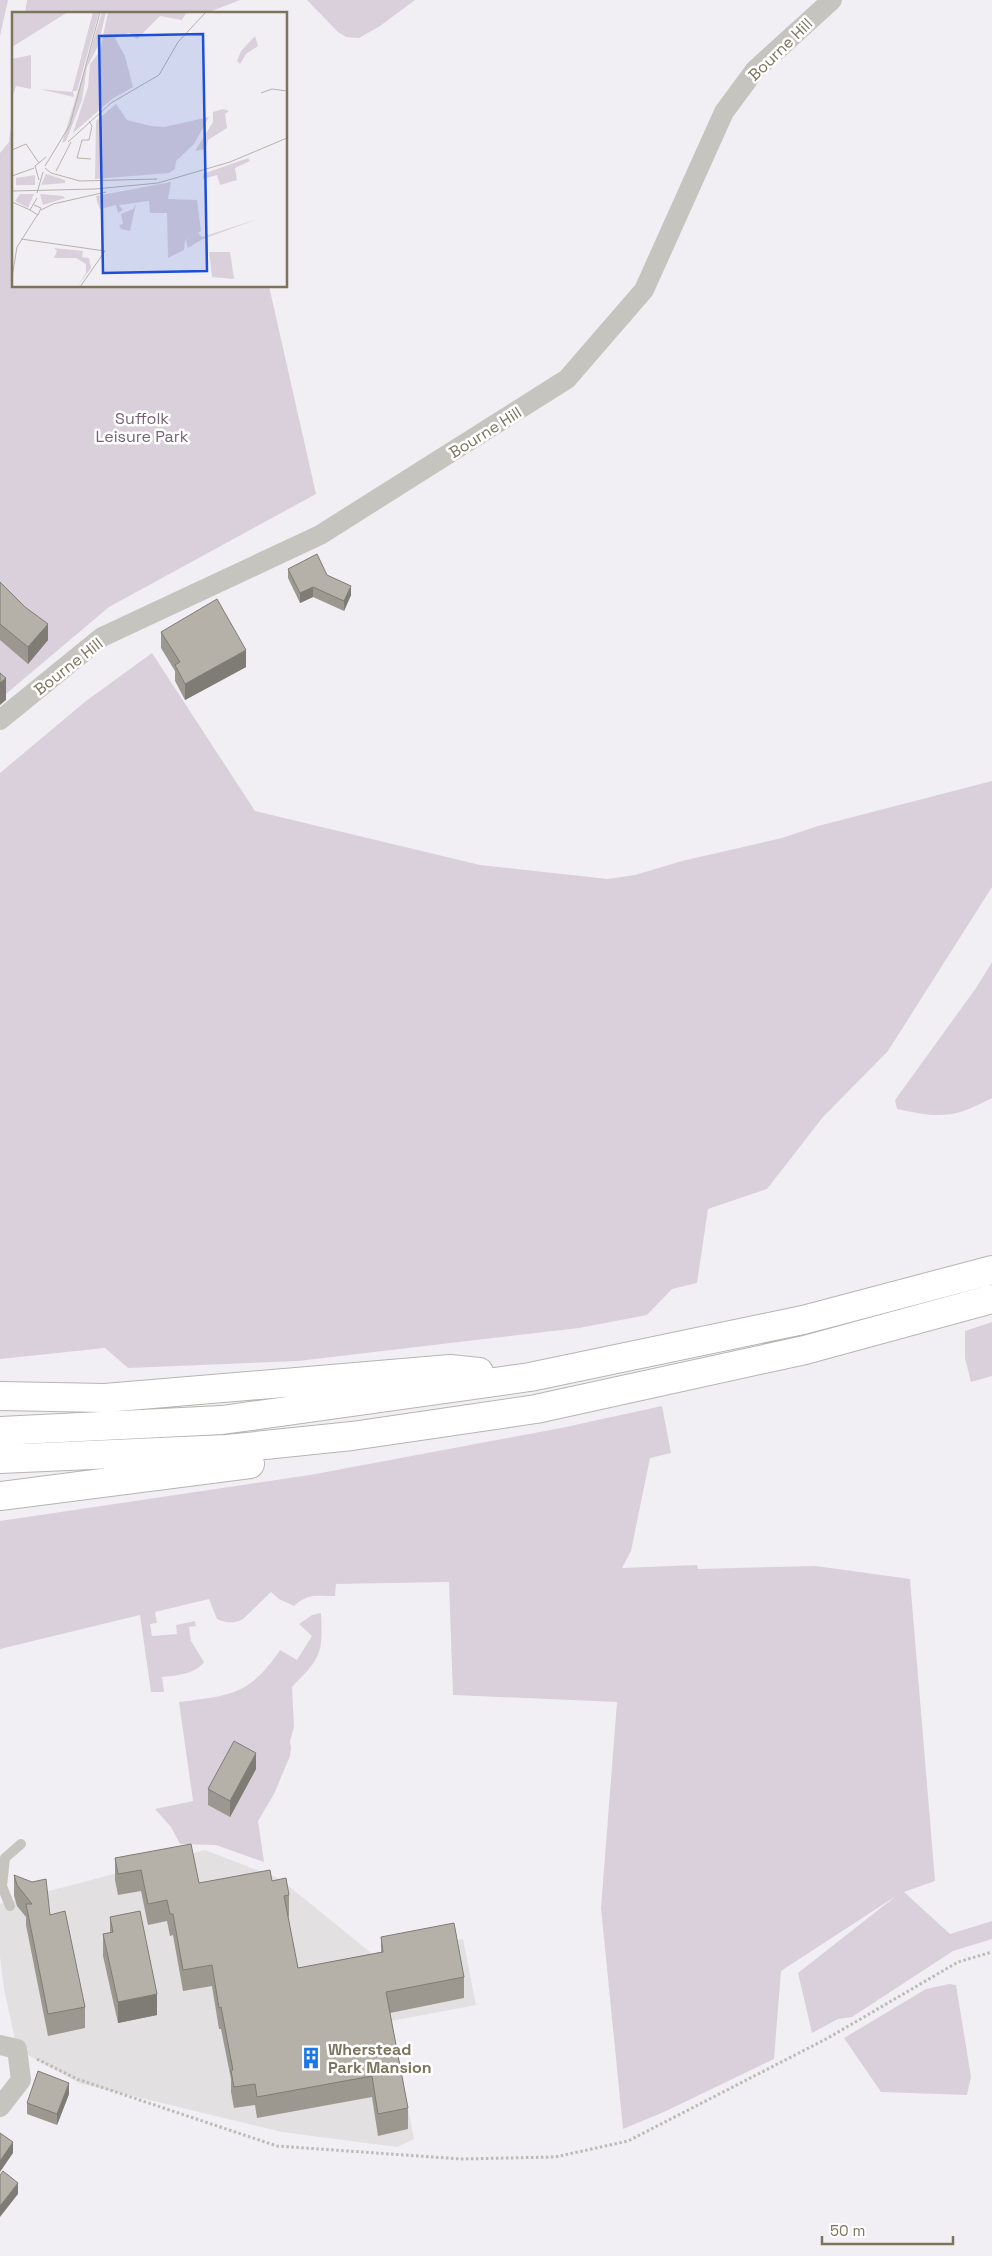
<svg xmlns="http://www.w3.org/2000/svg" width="992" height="2256" viewBox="0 0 992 2256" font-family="'Space Grotesk',sans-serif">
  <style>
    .built { fill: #e2e0e1 }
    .green { fill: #dad0db }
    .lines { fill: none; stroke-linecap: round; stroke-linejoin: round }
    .trunk-casing { stroke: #b7b5b0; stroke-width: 30 }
    .path { stroke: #bcbbb6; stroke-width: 3; stroke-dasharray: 2.5 2.5; stroke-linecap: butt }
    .service { stroke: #c6c4bf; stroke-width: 10 }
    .minor { stroke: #c6c4bf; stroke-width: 20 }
    .trunk { stroke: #fff; stroke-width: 28 }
    .wall { fill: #9c9890 }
    .shaded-wall { fill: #7f7c76 }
    .building { fill: #b5b1a8; stroke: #7f7c76 }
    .labels { text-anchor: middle; stroke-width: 5; stroke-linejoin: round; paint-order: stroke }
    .street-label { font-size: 16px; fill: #7b755e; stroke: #fff }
    .park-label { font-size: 16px; fill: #786176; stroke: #fff }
    .poi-label { font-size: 16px; font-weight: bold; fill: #7b755e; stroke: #fff; text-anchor: start }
    .inset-road { fill: none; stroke: #b7b3aa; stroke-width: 1 }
    .view { fill: #1d4ed8; fill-opacity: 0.15; stroke: #1d4ed8; stroke-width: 2.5 }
    .inset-edge { fill: none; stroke: #7b755e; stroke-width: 2.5 }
  </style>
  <rect width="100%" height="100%" fill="#f1eff4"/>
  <path class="built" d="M 205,1850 L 280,1879 L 376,1957 L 463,1939 L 476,2005 L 391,2021 L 414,2139 L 397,2147 L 282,2132 L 79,2083 L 17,2049 L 4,1989 L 0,1956 L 0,1904 Z"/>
  <path class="green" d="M 0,0 L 8,0 L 0,36 Z
    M 27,0 L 240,0 L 204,14 L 25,14 Z
    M 307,0 L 415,0 L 380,26 L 359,38 L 346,37 L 338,32 Z
    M 14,105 L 14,286 L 269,286 L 316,494 L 109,607 L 0,699 L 0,153 L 9,142 Z
    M 152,653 L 255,811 L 480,865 L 608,879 L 635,875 L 682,861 L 782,838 L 818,826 L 992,781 L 992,887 L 888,1051 L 823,1117 L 767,1189 L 708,1209 L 697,1283 L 672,1289 L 647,1315 L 579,1328 L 298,1361 L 128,1368 L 105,1348 L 0,1359 L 0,773 L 86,701 Z
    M 992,962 L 992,1098 C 953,1119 939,1118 897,1109 L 895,1100 L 976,988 Z
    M 992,1322 L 992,1376 L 971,1382 L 965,1358 L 965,1331 Z
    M 662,1406 L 671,1453 L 650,1458 L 631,1551 L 622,1568 L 697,1565 L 698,1569 L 816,1566 L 910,1579 L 935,1881 L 904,1892 L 950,1934 L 992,1921 L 992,1939 L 953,1951 L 852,2017 L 838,2019 L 812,2033 L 798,1973 L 896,1896 L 781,1971 L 774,2059 L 664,2112 L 623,2129 L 601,1908 L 617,1702 L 453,1695 L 449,1582 L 336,1584 L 335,1596 C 316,1596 308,1593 294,1606 L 279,1599 L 271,1592 L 243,1619 C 234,1624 226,1623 217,1619 L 209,1599 L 155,1612 L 157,1623 L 150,1624 L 152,1636 L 177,1634 L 176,1625 L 195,1621 L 196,1626 L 189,1627 L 191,1641 L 204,1662 C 196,1674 175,1676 162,1677 L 164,1692 L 151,1692 L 140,1615 L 0,1649 L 0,1521 L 310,1475 L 561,1428 Z
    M 321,1613 C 323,1654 321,1658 292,1687 L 294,1727 L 290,1741 L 291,1748 L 290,1756 L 274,1794 L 258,1821 L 264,1862 L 216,1845 L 180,1844 L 171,1827 L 155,1809 L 193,1801 L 179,1702 C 230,1695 249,1696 280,1650 L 297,1660 L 312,1636 L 299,1624 L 312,1615 Z
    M 949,1984 L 956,1985 L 971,2077 L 967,2095 L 881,2092 L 844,2038 L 926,1989 Z"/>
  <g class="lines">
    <g class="trunk-casing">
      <path id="trunk" d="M 0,1396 L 105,1398 L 450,1369 L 479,1372
        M 0,1431 L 222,1420 L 530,1377 L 803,1320 L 992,1270
        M 0,1459 L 227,1449 L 352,1436 L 536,1409 L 805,1350 L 992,1299
        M 0,1496 L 250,1464"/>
    </g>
    <path class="path" d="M 37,2059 L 77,2079 L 277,2146 L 461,2159 L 555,2157 L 628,2141 L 828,2038 L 958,1962 L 992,1952"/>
    <path class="service" d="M 10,1906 L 2,1886 L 5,1858 L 21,1844"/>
    <path class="minor" d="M 0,720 L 102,637 L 320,535 L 567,379 L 644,290 L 724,112 L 755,70 L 832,0
      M 0,2045 L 17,2049 L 21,2080 L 0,2107"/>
    <use href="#trunk" class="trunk"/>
  </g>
  <path class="wall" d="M 288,569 L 327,575 L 351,595 L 344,611 L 313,597 L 300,603 L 288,578 Z
    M 0,582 L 48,640 L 28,664 L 0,640 Z
    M 161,632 L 246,667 L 185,700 L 175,681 L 175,671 L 161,648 Z
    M 256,1769 L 230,1817 L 208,1805 L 208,1789 Z
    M 115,1858 L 199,1883 L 272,1881 L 289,1895 L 289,1916 L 288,1917 L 298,1968 L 381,1952 L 381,1937 L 464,1977 L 464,1998 L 390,2013 L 408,2108 L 408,2129 L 378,2136 L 372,2097 L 257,2118 L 255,2105 L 234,2108 L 231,2092 L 231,2079 L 221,2029 L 219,2029 L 212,1986 L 183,1991 L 173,1935 L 170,1936 L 167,1921 L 148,1925 L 141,1891 L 118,1895 L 115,1880 Z
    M 14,1875 L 50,1915 L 85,2007 L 85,2028 L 48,2036 L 26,1925 L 26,1917 L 17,1906 L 14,1896 Z
    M 110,1917 L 157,2015 L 118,2023 L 103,1956 L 103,1934 L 110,1933 Z
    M 69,2094 L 57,2125 L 27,2114 L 27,2103 Z"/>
  <path class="shaded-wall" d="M 351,586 L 351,595 L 344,611 L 344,601 Z
    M 313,587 L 313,597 L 300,603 L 300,593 Z
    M 48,624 L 48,640 L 28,664 L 28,647 Z
    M 246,650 L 246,667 L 185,700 L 185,684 Z
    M 6,678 L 6,700 L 0,705 L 0,683 Z
    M 256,1753 L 256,1769 L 230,1817 L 230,1801 Z
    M 157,1994 L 157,2015 L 118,2023 L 118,2002 Z
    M 69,2083 L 69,2094 L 57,2125 L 57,2114 Z
    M 13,2142 L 13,2153 L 0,2172 L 0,2161 Z
    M 18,2183 L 18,2194 L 0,2217 L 0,2206 Z"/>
  <path class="building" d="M 317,554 L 327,575 L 351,586 L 344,601 L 313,587 L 300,593 L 288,569 Z
    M 0,582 L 25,607 L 48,624 L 28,647 L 0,624 Z
    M 217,599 L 246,650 L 185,684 L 175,665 L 180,662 L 161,632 Z
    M 0,673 L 6,678 L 0,683 Z
    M 234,1741 L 256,1753 L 230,1801 L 208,1789 Z
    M 191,1844 L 199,1883 L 270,1870 L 272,1881 L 286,1878 L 289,1895 L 284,1896 L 298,1968 L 383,1952 L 381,1937 L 454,1923 L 464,1977 L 386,1992 L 408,2108 L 378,2114 L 372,2076 L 257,2097 L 255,2084 L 234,2087 L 231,2071 L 233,2070 L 221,2007 L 219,2008 L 212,1965 L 183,1970 L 173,1914 L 170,1914 L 167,1900 L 148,1904 L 141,1870 L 118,1874 L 115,1858 Z
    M 14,1875 L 32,1882 L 46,1879 L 50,1915 L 65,1911 L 85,2007 L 48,2014 L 26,1904 L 32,1904 L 17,1885 Z
    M 140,1911 L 157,1994 L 118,2002 L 103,1934 L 113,1932 L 110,1917 Z
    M 38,2071 L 69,2083 L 57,2114 L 27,2103 Z
    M 0,2133 L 13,2142 L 0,2161 Z
    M 3,2171 L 18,2183 L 0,2206 L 0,2175 Z"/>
  <defs>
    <g id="building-bare" transform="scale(1.725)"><path d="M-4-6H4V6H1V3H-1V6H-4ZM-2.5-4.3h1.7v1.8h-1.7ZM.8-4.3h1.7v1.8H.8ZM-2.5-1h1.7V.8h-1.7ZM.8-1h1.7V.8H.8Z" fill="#1c78e7" stroke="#fff" stroke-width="2.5" paint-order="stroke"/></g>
  </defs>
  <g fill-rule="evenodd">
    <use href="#building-bare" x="311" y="2058"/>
  </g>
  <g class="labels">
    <g class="street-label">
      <text transform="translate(780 49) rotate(-44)" y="6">Bourne Hill</text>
      <text transform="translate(485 432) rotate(-32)" y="6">Bourne Hill</text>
      <text transform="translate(68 666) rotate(-38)" y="6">Bourne Hill</text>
    </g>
    <g class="park-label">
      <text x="142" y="424">Suffolk<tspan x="142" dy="18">Leisure Park</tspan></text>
    </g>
    <g class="poi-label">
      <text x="328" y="2055">Wherstead<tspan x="328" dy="18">Park Mansion</tspan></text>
    </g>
  </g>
  <g transform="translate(12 12)">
    <rect width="275" height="275" fill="#f1eff4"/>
    <path d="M 0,0 L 56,0 L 0,35 ZM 81,0 L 87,0 L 65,79 L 61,79 L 62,85 L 27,77 L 60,80 ZM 90,0 L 94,0 L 86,34 L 75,55 L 70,88 L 54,129 L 50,131 ZM 96,0 L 175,0 L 170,8 L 148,4 L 125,27 L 117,21 L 103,26 L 113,44 L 121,75 L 100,87 L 61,121 L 76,75 L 78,52 L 88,39 ZM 243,24 L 246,34 L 234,42 L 228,52 L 225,49 L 229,39 ZM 19,43 L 19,77 L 4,74 L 0,86 L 0,47 ZM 104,92 L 115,108 L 139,114 L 152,115 L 197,105 L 182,132 L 164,149 L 163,157 L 157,161 L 83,167 L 84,109 ZM 211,97 L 217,99 L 213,102 L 215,116 L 196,128 L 194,137 L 183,139 L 201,110 L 201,100 ZM 236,146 L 238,149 L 223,156 L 225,168 L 208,173 L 205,163 L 191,167 L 191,162 ZM 34,162 L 53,168 L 53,171 L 29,173 ZM 23,163 L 23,173 L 4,173 L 4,166 ZM 159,170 L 156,187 L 185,188 L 189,219 L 186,221 L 190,225 L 249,206 L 191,227 L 176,236 L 174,229 L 178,226 L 173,229 L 172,238 L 156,246 L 155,201 L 138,201 L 137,189 L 107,193 L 111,198 L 106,201 L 104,193 L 88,197 L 85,190 L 84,184 ZM 8,182 L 22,182 L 16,196 L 3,189 ZM 28,182 L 51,184 L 53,186 L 31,193 ZM 124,192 L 118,219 L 109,217 L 107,213 L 111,212 L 109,202 L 121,197 ZM 42,236 L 71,239 L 70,245 L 77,246 L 79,256 L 65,275 L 74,261 L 74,252 L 64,246 L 42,246 L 45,239 ZM 197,240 L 218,240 L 222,267 L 200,265 Z" fill="#dad0db"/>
    <path class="inset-road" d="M 249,81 L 260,77 L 275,79M 77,109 L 80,114 L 77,128 L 70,128 L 65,146 L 79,147M 56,130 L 99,91 L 147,63 L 166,30 L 194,0M 0,138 L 14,132 L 27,151M 33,154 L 58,113 L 88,0M 33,156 L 39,161 L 68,169 L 145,167M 44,159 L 59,130M 0,164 L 22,156M 27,168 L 23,154 L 34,145M 0,179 L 83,177 L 146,171 L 218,150 L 275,126M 25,181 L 31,160M 0,190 L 18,198M 22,193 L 29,196 L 26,203 L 18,198 L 25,186M 29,198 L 41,192 L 94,180M 9,227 L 93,239 L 68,275M 0,265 L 5,235 L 26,202"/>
    <path class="view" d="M 191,22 L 195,259 L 91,261 L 87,24 Z"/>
    <rect width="275" height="275" class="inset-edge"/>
  </g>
  <path d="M822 2236v8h131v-8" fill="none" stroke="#7b755e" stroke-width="2.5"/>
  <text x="830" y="2236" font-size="15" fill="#7b755e" stroke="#ffffff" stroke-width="4" paint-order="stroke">50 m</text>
</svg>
